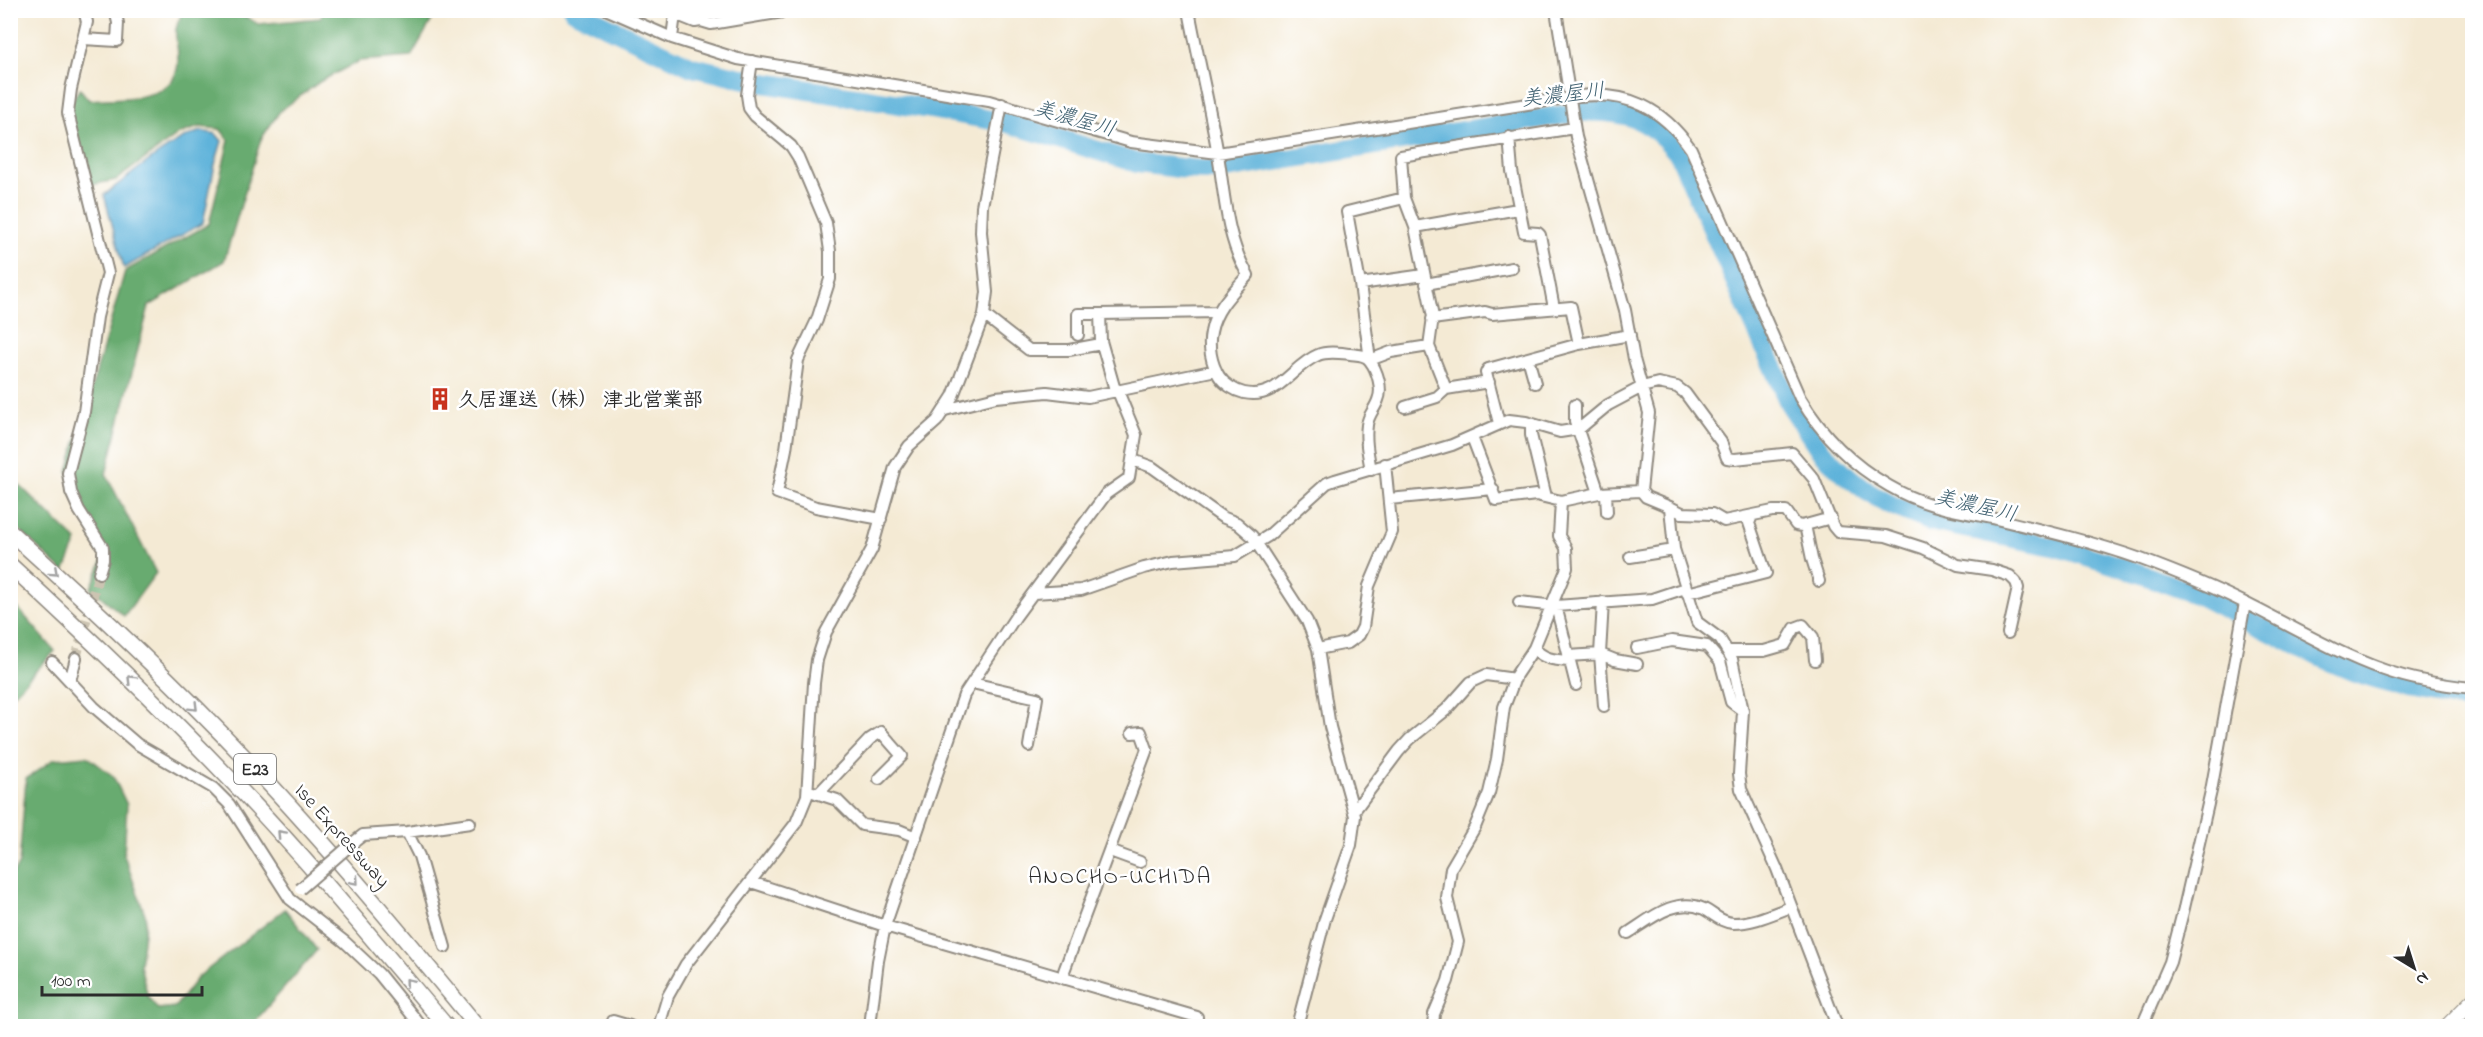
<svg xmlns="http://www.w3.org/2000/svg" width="2483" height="1037" viewBox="0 0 2483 1037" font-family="'Indie Flower','Klee One',sans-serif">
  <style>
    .forest { fill: #67ab70; stroke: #496b4e; stroke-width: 1.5 }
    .water { fill: #5fb3da; stroke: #456f82; stroke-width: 1.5 }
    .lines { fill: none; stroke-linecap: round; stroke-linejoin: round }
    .river { stroke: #5fb3da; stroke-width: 20 }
    .minor-tunnel { stroke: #ccc4b2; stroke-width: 10; stroke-dasharray: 10 5; stroke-linecap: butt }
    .minor-casing { stroke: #908a80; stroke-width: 14 }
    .major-casing { stroke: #908a80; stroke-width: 16 }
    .highway-casing { stroke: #908a80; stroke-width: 18 }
    .minor { stroke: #fff; stroke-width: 10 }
    .major { stroke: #fff; stroke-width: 14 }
    .highway { stroke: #fff; stroke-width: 15 }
    .minor-bridge-casing { stroke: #908a80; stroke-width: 14; stroke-linecap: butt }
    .minor-bridge { stroke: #fff; stroke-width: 10 }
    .oneway { stroke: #a0a0a0 }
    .labels { text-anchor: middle; stroke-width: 5; stroke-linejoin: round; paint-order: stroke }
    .shield { fill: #fff; stroke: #6b6b6b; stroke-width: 1.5 }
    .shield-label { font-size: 18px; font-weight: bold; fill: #2b2b2b }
    .poi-label { font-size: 20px; font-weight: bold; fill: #2b2b2b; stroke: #fff; text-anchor: start }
    .street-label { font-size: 20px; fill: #2b2b2b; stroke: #fff }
    .water-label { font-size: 21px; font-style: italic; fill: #406171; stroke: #fff }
    .quarter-label { font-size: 22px; letter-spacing: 1.5px; fill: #2b2b2b; stroke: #fff }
  </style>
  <rect width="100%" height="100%" fill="#fff"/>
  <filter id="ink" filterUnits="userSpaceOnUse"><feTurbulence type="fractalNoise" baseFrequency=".0167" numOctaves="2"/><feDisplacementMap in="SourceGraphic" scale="12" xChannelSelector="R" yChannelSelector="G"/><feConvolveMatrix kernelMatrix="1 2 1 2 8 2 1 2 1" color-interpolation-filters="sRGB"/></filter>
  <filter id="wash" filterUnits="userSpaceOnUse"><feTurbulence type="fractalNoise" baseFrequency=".008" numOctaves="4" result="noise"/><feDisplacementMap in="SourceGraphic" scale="24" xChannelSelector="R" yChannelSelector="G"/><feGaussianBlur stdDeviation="1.35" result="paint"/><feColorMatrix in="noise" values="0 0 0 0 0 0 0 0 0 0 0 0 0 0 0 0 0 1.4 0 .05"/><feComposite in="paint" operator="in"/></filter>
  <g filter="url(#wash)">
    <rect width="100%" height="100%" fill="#f4ead4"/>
    <path class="forest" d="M 183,11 C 209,11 236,8 258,24 L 320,18 L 324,11 L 437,11 L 411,57 L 359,61 L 321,81 L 280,111 L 261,139 L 224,261 L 149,306 L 106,474 L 156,573 L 124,616 L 91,588 L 105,555 L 71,492 L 68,471 L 125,271 L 209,224 L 229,140 L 220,129 L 199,127 L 179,134 L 116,180 L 85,186 L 67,120 L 72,99 L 80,89 L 89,100 C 120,97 179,104 178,59 C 178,33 170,38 183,11 Z
      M 10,476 L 77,541 L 64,572 L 11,522 Z
      M 10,599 L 55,651 L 11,697 L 10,697 Z
      M 87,756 L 113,776 L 127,805 L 124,855 L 146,917 L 140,965 L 148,997 L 158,1009 L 175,1007 L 198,977 L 285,909 L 317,950 L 251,1026 L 11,1026 L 11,876 L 19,864 L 26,779 L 54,759 Z"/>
    <path class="water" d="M 201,131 L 216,134 L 222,141 L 215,164 L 203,223 L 124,268 L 104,195 C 130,176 170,140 201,131 Z"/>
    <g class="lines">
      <path class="river" d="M 573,10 L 692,67 L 764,83 L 925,108 L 1008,123 L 1137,163 C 1166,166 1197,172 1226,169 L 1581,112 C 1626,109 1652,119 1680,156 L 1789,403 L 1820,450 L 1844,473 L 1867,491 L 1891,505 L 1930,521 L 2058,547 L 2125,568 L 2203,597 L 2320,657 L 2355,672 L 2415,690 L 2472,701"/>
    </g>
  </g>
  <g filter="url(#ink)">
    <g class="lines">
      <path class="minor-tunnel" d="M 76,658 L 99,573"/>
      <g class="minor-casing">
        <path id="minor" d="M 84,10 L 87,22 L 71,89 L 68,113 L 108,273 L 97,317 L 84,412 L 68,473 L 71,492 L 79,510 L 103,548 L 103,560 L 99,573
          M 608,10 L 672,38 L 738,59 L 989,101 L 1131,142 L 1218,153 L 1578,96 C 1628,91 1662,108 1691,149 L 1800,398 C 1822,435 1852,465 1889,486 C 1925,507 1953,510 1992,518 C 2042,530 2093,542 2141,559 C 2176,572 2211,586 2245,603 C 2291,626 2336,653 2384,670 C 2412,680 2443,685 2472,688
          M 1189,10 C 1198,59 1210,107 1218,155 C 1225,196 1226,238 1248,275 C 1233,292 1215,309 1211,332 C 1208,346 1211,363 1219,376 C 1224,384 1235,391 1244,393 C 1279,400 1291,366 1318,355 C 1327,351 1340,353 1350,354 C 1357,355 1366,354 1370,361 C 1377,370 1383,389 1378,400 C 1375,409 1368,415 1367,425 C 1365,440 1368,454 1371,470
          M 1556,10 L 1576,137 L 1625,310 L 1634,359 L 1649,413 L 1641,491 L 1646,497 L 1670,507 L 1674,549 L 1697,622 L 1720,639 L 1732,659 L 1743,711 L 1739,774 L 1741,789 L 1777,869 L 1837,1026
          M 675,14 L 695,22 L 701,21 L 711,24 L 795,10
          M 672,38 L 675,14 L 672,10
          M 83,39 L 117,41 L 118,23 L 115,10
          M 752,61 L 747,95 L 749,108 L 755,116 L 791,146 L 798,157 L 826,223 L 830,251 L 830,279 L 817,320 L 798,360 L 786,449 L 777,493 L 816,507 L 881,519
          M 1509,137 L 1512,171 L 1524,232 L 1538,233 L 1540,235 L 1554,308
          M 1404,198 L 1347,212 L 1360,284 L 1370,360 L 1391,352 L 1429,346
          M 1415,227 L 1518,209
          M 1360,284 L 1424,275
          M 1426,284 L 1512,268
          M 984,315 L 1029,350 L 1069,350 L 1101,344
          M 1432,319 L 1485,312 L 1492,314 L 1571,307 L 1579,344
          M 1078,335 L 1078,314 L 1100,314
          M 1528,358 L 1535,383
          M 1489,382 L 1446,389 L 1429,346 L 1433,317 L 1415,227 L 1404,198 L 1401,156 L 1574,128
          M 1115,390 L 1101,341 L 1100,314 L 1218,312
          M 1575,405 L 1575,421 L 1599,493
          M 1405,407 L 1437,397 L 1446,389
          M 945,410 L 996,397 L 1047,392 L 1088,397 L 1216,370
          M 1499,423 L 1486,373 L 1488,369 L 1579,344 L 1630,335
          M 1531,424 L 1531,435 L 1546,497
          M 1472,437 L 1496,500 L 1536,495 L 1561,501 L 1599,493 L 1641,491
          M 1133,460 L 1152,467 L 1222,517 L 1237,523 L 1252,536 L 1307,621 L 1318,649 L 1330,727 L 1355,816 L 1351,845 L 1325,919 L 1297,1026
          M 1606,494 L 1607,512
          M 1389,499 L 1493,489
          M 1670,507 L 1682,513 L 1712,514 L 1724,521 L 1773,511 L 1786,511 L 1796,525 L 1802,526 L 1831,518
          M 1805,525 L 1812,559 L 1819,581
          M 1630,557 L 1674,550
          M 1034,593 L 1081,590 L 1144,568 L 1173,561 L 1235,556 L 1268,536 L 1327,483 L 1335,480 L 1452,445 L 1509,420 L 1526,422 L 1560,432 L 1579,429 L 1608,405 L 1642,387 L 1658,383 L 1677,387 L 1685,393 L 1721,442 L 1727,458 L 1735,459 L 1792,453 L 1814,479 L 1833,526 L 1838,532 L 1886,536 L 1923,548 L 1958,565 L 1992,570 L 2010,576 L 2016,582 L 2018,588 L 2008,633
          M 1687,593 L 1766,573 L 1749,523 L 1752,516
          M 1519,602 L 1556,606 L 1652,599 L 1685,588
          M 1603,602 L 1600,654 L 1604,706
          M 1556,606 L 1576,685
          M 1534,648 C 1543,659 1554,660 1569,661
          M 1637,648 L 1672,641 L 1707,646 L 1720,661 L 1731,702 L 1743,711
          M 1318,649 L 1348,643 L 1359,635 L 1363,627 L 1369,586 L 1392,532 L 1385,464
          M 1729,651 L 1764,651 L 1785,645 L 1795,628 L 1803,625 L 1813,637 L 1815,660
          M 1568,656 L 1600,654 L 1615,660 L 1637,664
          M 52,662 L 94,707 L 137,744 L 213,788 L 229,804 L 290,899 L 345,942 L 379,974 L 421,1026
          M 70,681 L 76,658
          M 972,683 L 1037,698 L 1029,746
          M 813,792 L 837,800 L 862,825 L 899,830 L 916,837
          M 818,794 L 870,739 L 881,732 L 902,756 L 879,779
          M 1354,811 L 1399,751 L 1410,739 L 1446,710 L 1471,682 L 1486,675 L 1515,679
          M 407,832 L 419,856 L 445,947
          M 354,842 L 363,835 L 407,832 L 470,823
          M 1110,851 L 1140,862
          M 751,882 L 885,926 L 1197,1017 L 1196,1026
          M 1628,933 C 1650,919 1676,896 1704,909 C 1714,914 1720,922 1733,923 C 1753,923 1772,914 1791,907
          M 1065,979 L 1064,971 L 1147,749 L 1141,732 L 1132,733
          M 613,1021 L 630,1026
          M 659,1026 L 668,996 L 686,964 L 796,823 L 807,796 L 814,683 L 817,660 L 826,632 L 872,549 L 895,467 L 909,446 L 937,421 L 953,396 L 984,315 L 987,292 L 981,232 L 982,206 L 1002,104
          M 870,1026 L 878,961 L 885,926 L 964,695 L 1016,616 L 1106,494 L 1129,478 L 1136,435 L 1117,389
          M 1433,1026 L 1434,1014 L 1448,981 L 1458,942 L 1447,898 L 1451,868 L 1475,827 L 1489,793 L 1497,759 L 1504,707 L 1509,694 L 1516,675 L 1534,648 L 1567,568 L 1566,548 L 1559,536 L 1561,501
          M 2142,1026 L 2170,962 L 2184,908 L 2211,791 L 2245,603"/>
      </g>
      <g class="major-casing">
        <path id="major" d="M 2447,1026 L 2472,1001"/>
      </g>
      <g class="highway-casing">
        <path id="highway" d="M 10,532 C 91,605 171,680 246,759 C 327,844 402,935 477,1026
          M 10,565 C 84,633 156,702 225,774 C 303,854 374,941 446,1026"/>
      </g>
      <use href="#minor" class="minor"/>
      <use href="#major" class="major"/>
      <use href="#highway" class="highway"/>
      <g class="minor-bridge-casing">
        <path id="minor-bridge" d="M 300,889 L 354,842"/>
      </g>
      <use href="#minor-bridge" class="minor-bridge"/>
    </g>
    <defs><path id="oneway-chevron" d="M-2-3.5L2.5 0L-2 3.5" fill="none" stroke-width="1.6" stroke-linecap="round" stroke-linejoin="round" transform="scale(1.5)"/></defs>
    <g class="oneway">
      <use href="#oneway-chevron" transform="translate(54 572) rotate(42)"/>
      <use href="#oneway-chevron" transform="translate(131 679) rotate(-135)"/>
      <use href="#oneway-chevron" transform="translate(194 707) rotate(45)"/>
      <use href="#oneway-chevron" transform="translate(281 834) rotate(-133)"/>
      <use href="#oneway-chevron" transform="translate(355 881) rotate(49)"/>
      <use href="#oneway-chevron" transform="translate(409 982) rotate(-130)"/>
    </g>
  </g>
  <defs>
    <g id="building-bare" transform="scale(1.8)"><path d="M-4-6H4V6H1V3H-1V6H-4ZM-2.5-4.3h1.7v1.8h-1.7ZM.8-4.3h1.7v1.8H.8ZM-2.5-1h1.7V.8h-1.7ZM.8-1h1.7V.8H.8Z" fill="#c8321e" stroke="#fff" stroke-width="2.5" paint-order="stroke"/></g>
  </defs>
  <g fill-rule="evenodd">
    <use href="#building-bare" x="440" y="399"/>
  </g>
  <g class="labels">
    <rect class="shield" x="234" y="754" width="42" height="30" rx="4.5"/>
    <g class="shield-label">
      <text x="255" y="775">E23</text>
    </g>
    <g class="poi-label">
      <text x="458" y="406">久居運送（株） 津北営業部</text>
    </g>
    <g class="street-label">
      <text transform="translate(343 835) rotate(48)" y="7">Ise Expressway</text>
    </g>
    <g class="water-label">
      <text transform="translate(1563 94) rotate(-6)" y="7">美濃屋川</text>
      <text transform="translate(1075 118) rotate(16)" y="7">美濃屋川</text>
      <text transform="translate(1976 505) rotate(13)" y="7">美濃屋川</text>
    </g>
    <g class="quarter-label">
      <text x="1120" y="883">ANOCHO-UCHIDA</text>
    </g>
  </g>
  <rect width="2483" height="1037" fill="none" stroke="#fff" stroke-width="36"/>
  <g transform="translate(2414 968) rotate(142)" stroke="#ffffff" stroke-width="4.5" paint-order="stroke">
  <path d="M0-4.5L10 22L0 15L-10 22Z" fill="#2b2b2b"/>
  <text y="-9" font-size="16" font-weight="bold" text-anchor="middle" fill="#2b2b2b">N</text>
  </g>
  <path d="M42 986v9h160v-9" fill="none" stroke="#2b2b2b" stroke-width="3"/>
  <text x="51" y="986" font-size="18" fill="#2b2b2b" stroke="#ffffff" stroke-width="4.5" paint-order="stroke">100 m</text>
</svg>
